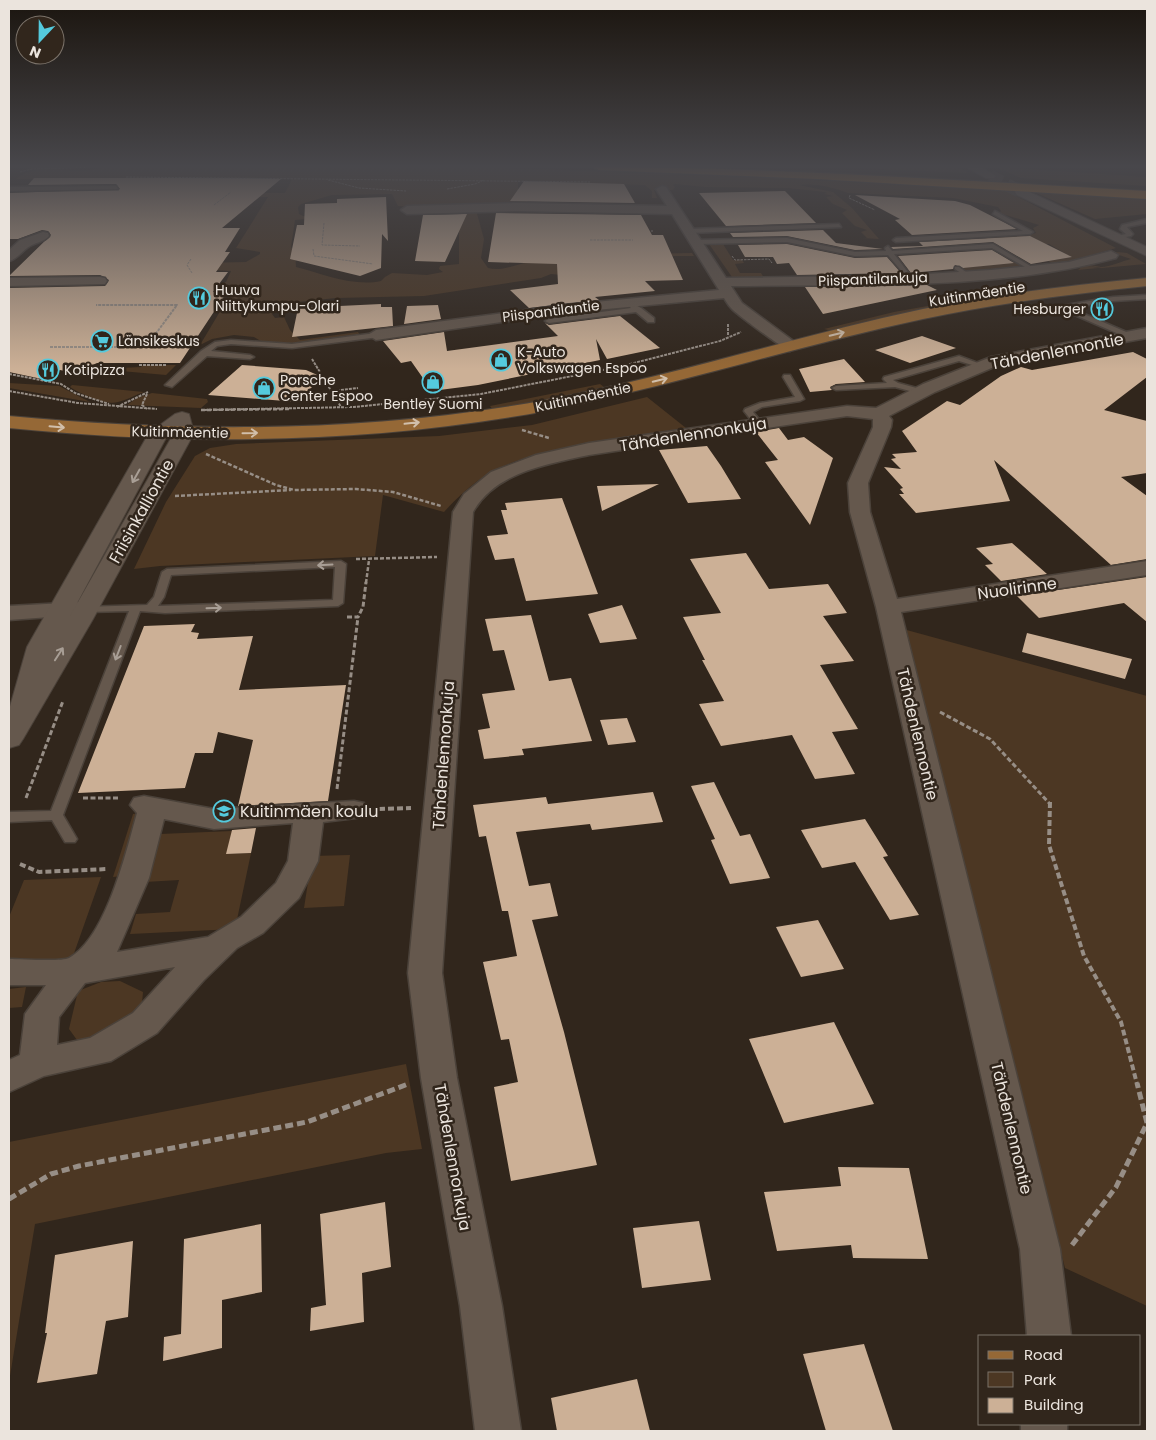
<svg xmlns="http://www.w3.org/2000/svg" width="1156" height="1440" viewBox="0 0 1156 1440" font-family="Poppins,sans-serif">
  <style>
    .green { fill: #4c3723 }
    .building { fill: #ccb096 }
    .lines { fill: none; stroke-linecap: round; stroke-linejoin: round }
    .secondary-tunnel { stroke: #4d4239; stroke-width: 13; stroke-dasharray: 13 6; stroke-linecap: butt }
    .lane-casing { stroke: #4b423a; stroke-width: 3 }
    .street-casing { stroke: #4b423a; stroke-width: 3 }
    .secondary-casing { stroke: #4b423a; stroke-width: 2 }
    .primary-casing { stroke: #4b423a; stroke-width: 2 }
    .highway-casing { stroke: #4b423a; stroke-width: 2 }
    .path-far5 { stroke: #978e86; stroke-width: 1; stroke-dasharray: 2.5 1; stroke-linecap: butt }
    .path-far4 { stroke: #978e86; stroke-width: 2; stroke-dasharray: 3 1; stroke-linecap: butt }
    .path-far3 { stroke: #978e86; stroke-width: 2.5; stroke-dasharray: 4 2; stroke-linecap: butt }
    .path-far2 { stroke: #978e86; stroke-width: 3; stroke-dasharray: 5 2.5; stroke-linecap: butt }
    .path-far1 { stroke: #978e86; stroke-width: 4; stroke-dasharray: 6 3; stroke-linecap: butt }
    .path { stroke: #978e86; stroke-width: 5; stroke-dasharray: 8 4; stroke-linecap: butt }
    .lane { fill: #65584d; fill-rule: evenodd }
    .street { fill: #65584d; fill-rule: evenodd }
    .secondary { fill: #65584d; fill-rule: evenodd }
    .primary { fill: #956836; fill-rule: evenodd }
    .highway { fill: #b57227; fill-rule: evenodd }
    .oneway { stroke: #d1bfab }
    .oneway2 { stroke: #a89e95 }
    .labels { text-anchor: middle; stroke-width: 5; stroke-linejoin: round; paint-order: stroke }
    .far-street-label { font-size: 14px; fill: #ebe4dd; stroke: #31261c }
    .far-poi-label { font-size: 14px; fill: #ebe4dd; stroke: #31261c; text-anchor: start }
    .street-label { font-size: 16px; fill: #ebe4dd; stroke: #31261c }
    .poi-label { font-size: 16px; fill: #ebe4dd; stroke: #31261c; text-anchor: start }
  </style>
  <rect width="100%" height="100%" fill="#31261c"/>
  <path class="green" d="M 102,167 L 480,167 L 780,178 L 1007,191 L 1116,248 L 1063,263 L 1055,265 L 1048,261 L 1071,257 L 1049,244 L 996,244 L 982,236 L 1026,236 L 1036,233 L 1033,228 L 1039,225 L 999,213 L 1001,211 L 998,207 L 953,198 L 848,193 C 832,187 817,183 799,185 L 833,192 L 852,208 L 879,239 L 862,238 L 867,238 L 861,232 L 867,230 L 855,226 L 842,213 L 847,210 L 833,204 L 826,197 L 833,196 L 824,194 L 827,193 L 825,192 L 788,188 L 705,187 L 675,184 L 673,185 L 675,187 L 673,190 L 654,190 L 657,198 L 652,198 L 652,191 L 645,185 L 518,181 L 518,196 L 527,198 L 528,205 L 426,208 L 398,206 L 392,194 L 332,195 L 301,204 L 298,207 L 299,214 L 303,216 L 339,216 L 295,220 L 291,247 L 295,253 L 296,267 C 323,274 354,287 381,281 L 385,277 L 392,273 L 427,275 L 443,272 L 439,269 L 440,266 L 459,264 L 459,210 L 476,210 L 484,239 L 481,258 L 488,268 C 502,272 516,264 530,262 C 583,254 638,254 692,253 L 694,256 L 640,256 L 561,275 L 551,274 L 541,278 L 424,296 L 336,298 L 288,303 L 272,314 L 275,318 L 284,317 L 290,330 L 300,340 L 358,332 L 360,335 L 305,343 L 264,343 L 254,337 L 234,335 L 212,339 L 200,345 L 234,288 L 218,284 L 226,282 L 231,271 L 209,270 L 198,263 L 246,262 L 260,254 L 260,252 L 236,248 L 268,197 L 222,198 L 142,192 L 285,193 L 292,179 L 16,179 C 41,159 75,178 102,167 Z
    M 836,167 L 958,167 L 968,173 Z
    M 996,167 L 1147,177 L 1147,186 L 1021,178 Z
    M 1034,192 L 1147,200 L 1147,214 L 1095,219 Z
    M 709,244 L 723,244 L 733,260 L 742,260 L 744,263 L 735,264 L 740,273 L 761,273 L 764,278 L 732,277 Z
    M 1118,252 L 1127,253 L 1146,264 L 1102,268 L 1088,266 L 1098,268 L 1078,270 C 1086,262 1092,266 1101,267 C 1110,267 1122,261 1131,259 L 1113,253 Z
    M 1016,262 L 1024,267 L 968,272 L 962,268 Z
    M 983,296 L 986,298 L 832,331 L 824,329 L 894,312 Z
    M 143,365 L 176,365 L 166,375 L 98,369 L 141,367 Z
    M 9,383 L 59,386 L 90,402 L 9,388 Z
    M 600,384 L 604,387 L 542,401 L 492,409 L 490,406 Z
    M 72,385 L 144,392 C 135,395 127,400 118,402 C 107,406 79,393 70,387 Z
    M 152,393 L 207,399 L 208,402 L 201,408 L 127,405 L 137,398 Z
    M 647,397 L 686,428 L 546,452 C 498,465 478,475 444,512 L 383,495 L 375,556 L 160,566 L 134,569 L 166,502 L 195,456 L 210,448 L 236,444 L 439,436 L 532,425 Z
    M 903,629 L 1147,696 L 1147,1306 L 1065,1268 Z
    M 141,813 L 122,876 L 113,877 L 133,814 Z
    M 232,831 L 227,854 L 251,853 L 235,929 L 130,934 L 136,914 L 170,912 L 179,880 L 145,882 L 160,834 Z
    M 350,855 L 344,906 L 304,908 L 312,856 Z
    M 101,877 L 72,959 L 9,962 L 9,917 L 24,880 Z
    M 120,981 L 143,992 L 141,1015 L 94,1044 L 77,1040 L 69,1029 L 78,991 L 101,982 Z
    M 26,987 L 22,1007 L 9,1008 L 9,989 Z
    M 406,1064 L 422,1149 L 386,1153 L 35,1224 L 9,1382 L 9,1142 Z"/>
  <path class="building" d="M 34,178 L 243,178 L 281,179 L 222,228 L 240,228 L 225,252 L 230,252 L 216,272 L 228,272 L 213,292 L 227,292 L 180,363 L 97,363 L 75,373 L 60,370 L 42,379 L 9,372 L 9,288 L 105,286 L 109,280 L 100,275 L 9,276 L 51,235 L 48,231 L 42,230 L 18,239 L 9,239 L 9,193 L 120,189 L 116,184 L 28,185 Z
    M 524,181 L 624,184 L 635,203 L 510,201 Z
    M 785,191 L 816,223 L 726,226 L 699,193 Z
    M 855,195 L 955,201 L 970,205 L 1017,229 L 912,235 L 895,220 L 900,219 Z
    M 386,197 L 388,241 L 382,234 L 381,268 L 360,276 L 290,259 L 297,225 L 304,225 L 305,204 L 337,203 L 337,199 Z
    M 496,213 L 641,215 L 652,235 L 663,235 L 683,280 L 645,281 L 655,291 L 595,297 L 599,300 L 529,308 L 510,290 L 558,284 L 557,264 L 488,262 Z
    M 467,214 L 445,262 L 415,261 L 423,215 Z
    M 823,230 L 836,243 L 883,249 L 855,250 L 787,236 L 733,237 L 730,233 Z
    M 1030,236 L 1072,257 L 1031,264 L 993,242 L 893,249 L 891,247 L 923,246 L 919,242 Z
    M 787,244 L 855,258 L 887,257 L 901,273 L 797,275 L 789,263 L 777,264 L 773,257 L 745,257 L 738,245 Z
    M 992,250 L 1014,263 L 963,268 L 955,265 L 953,269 L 911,273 L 898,256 Z
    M 927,285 L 937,290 L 823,314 L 805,287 Z
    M 381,304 L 381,307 L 392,307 L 393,326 L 292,337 L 298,308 Z
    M 438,305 L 441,319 L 404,324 L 407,306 Z
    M 620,316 L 660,348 L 607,359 L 596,339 L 600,360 L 478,385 L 432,391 L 411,361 L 401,363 L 383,341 L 444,332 L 447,351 L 558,336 L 545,323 L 549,325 Z
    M 922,336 L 956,348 L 910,363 L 875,350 Z
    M 1133,352 L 1147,359 L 1147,377 L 1104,410 L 1147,421 L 1147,473 L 1121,477 L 1147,496 L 1147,559 L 1111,565 L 994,460 L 1010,501 L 916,513 L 899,494 L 904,494 L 900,489 L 903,488 L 884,467 L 901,469 L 891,459 L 896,458 L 892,454 L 917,452 L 902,431 L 947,401 L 960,405 L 1001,376 L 1021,367 L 1032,370 Z
    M 844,359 L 865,382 L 836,384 L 830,387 L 832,390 L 810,392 L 799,369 Z
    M 242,365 L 306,370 L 322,377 L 297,402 L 208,395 Z
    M 779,428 L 788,440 L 804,437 L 833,458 L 810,525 L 765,462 L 778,460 L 756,432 Z
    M 707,446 L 721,466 L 741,499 L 688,503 L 659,450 Z
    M 659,484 L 602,511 L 597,486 Z
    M 562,498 L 598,594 L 526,601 L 514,558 L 495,560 L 487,536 L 508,534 L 501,510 L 507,510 L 505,503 Z
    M 1012,543 L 1047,574 L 1001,581 L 985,565 L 993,564 L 976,548 Z
    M 746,553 L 769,589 L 828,584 L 847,613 L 823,616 L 854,661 L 820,665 L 858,729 L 832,732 L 855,774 L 815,779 L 792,735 L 721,746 L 699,704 L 724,701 L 702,660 L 705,660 L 683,617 L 721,613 L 690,559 Z
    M 1147,577 L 1147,622 L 1124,603 L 1039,618 L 1017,596 Z
    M 622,605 L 637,639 L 600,643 L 588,614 Z
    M 531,615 L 549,681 L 571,678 L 592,741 L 522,749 L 524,755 L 484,759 L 478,730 L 490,728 L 482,694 L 515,690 L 504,650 L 493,651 L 485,619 Z
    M 195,624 L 191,632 L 199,633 L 197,639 L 253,636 L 239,690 L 346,685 L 328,801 L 238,806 L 253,740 L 218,732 L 213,753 L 195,753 L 185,788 L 78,793 L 144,626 Z
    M 1027,633 L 1132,659 L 1125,679 L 1022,652 Z
    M 627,718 L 636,742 L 608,745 L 600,720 Z
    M 714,782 L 740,836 L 750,834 L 770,878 L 730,884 L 711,840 L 715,839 L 691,786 Z
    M 653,792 L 663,822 L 592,830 L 590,824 L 516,832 L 529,886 L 550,883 L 558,916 L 532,920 L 564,1032 L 597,1165 L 511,1181 L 494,1087 L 518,1082 L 509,1039 L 501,1040 L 483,962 L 517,956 L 508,911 L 502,911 L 486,836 L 479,837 L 473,805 L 546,797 L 548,804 Z
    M 865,819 L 888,856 L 883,857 L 919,915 L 890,920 L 855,862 L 822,868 L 801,830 Z
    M 256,828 L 251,853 L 226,854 L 232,830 Z
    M 818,920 L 844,969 L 801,977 L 776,927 Z
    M 834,1022 L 874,1104 L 784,1123 L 749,1039 Z
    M 838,1167 L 909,1168 L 928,1259 L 853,1258 L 851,1245 L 777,1251 L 764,1192 L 841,1186 Z
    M 385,1202 L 391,1267 L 362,1273 L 364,1322 L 310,1331 L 311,1308 L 326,1305 L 320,1214 Z
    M 699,1221 L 711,1280 L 642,1288 L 633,1228 Z
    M 261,1224 L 262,1292 L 222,1300 L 222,1348 L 163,1361 L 164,1337 L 181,1334 L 184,1239 Z
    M 133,1241 L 128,1317 L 106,1321 L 97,1374 L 37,1383 L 47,1333 L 45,1333 L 55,1255 Z
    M 864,1344 L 893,1431 L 826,1431 L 803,1354 Z
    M 637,1379 L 650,1431 L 557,1431 L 551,1398 Z"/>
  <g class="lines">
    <path class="secondary-tunnel" d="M 990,176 L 1021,192"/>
    <g class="lane-casing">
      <path id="lane" d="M 116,186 L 118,189 L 9,191 L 9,187 Z
        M 995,211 L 1033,232 L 1030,234 L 896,242 L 893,240 L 896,238 L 1023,231 L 993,214 Z
        M 1147,219 L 1147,223 L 1127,227 L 1133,234 L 1131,236 L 1115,239 L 1112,237 L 1126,234 L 1120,229 L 1122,225 Z
        M 839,224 L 841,227 L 690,233 L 687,231 L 690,229 Z
        M 787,238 L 855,252 L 886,251 L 885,248 L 888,246 L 892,251 L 993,244 L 1037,270 L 1032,271 L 992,248 L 894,254 L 913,279 L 910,281 L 888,255 L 855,256 L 787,242 L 697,244 L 694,242 L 697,240 Z
        M 955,267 L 959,267 L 970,275 L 965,276 L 955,269 Z
        M 1147,295 L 1147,299 L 1113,301 L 1070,308 L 1131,334 L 1132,336 L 1128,338 L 1061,309 L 1066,305 L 1113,297 Z
        M 632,303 L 641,308 L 654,318 L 654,322 L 648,322 L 636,312 L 549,323 L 545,321 L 549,319 L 631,308 L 628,305 Z
        M 376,333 L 379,333 L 379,337 L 292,348 L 231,344 L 217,346 L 211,351 L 250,355 L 254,357 L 250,359 L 207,356 L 172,387 L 165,385 L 201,351 L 215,342 L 231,340 L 292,344 Z
        M 959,356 L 986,366 L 982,368 L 959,361 L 893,380 L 898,383 L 924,390 L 925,392 L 921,394 L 895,387 L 836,390 L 832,388 L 836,386 L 887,383 L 883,379 L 884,377 Z
        M 784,375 L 790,375 L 804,399 L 800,401 L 762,407 L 753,412 L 763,424 L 756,426 L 744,411 L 745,409 L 760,403 L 795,397 L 783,377 Z
        M 341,561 L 346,564 L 343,603 L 338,606 L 165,613 L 140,611 L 63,815 L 77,839 L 75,842 L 65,842 L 52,820 L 9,822 L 9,812 L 51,811 L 129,611 L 86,612 L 82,611 L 80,609 L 82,607 L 147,605 L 154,597 L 162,572 L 167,569 ZM 335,567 L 333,600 L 158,606 L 164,597 L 171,575 Z"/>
    </g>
    <g class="street-casing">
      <path id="street" d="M 662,186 L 666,187 L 726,278 L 910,275 L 991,270 L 1069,262 L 1111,251 L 1118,255 L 1116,258 C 994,291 857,284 731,286 L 742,303 L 796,343 L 798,346 L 790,351 C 785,350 735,313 731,308 C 728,305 726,301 724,298 L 564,313 L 376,340 L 368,335 L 376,330 L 564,305 L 719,290 L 672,214 L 517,211 L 407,214 L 401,210 L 407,206 L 517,203 L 667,206 L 656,189 Z
        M 43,232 L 48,233 L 49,236 C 45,241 38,242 32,245 C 23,249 18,259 9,261 L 9,250 L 20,240 Z
        M 100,277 L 105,278 L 107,281 L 105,284 L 9,286 L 9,278 Z
        M 1147,328 L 1147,338 L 1001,364 L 935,392 L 889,416 L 892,420 L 891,427 L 868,483 L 870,512 L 897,599 L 1147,561 L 1147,575 L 901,612 L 1060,1249 L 1071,1336 L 1027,1336 L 1020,1249 L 876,607 L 850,512 L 848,483 L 873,427 L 873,419 L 847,416 L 589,455 C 548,464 495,472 473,512 L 442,973 L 457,1078 L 502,1306 L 521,1431 L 475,1431 L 460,1306 L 421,1078 L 408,973 L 453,512 L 464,494 L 491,472 L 536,455 L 589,443 L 847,406 L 876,408 L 923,384 L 991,357 Z
        M 83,602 L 91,604 L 95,609 L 91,614 L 9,620 L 9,606 Z
        M 144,796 L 214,809 L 354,801 L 364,803 L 368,810 L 364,817 L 323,822 L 318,861 L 299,898 L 263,933 L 237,948 L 204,980 L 157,1033 L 111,1061 L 44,1076 L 9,1092 L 9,1060 L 20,1055 L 25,1014 L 46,985 L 9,985 L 9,959 C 20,959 62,962 69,958 C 106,938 126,852 137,813 L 130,805 L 134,798 ZM 164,819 L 214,829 L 293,823 L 288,861 L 276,883 L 241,917 L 208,937 L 117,952 L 149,878 ZM 175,967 L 133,1013 L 90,1038 L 57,1045 L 59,1017 L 85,983 Z
        M 1021,1424 L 1067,1424 L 1067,1431 L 1021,1431 Z"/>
    </g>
    <g class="secondary-casing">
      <path id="secondary" d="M 966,167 L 981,167 L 996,176 L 994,178 L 986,178 Z
        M 1021,188 L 1147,247 L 1147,256 L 1017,195 L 1015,192 L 1017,189 Z
        M 182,412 L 189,414 L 194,433 L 93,619 L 23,739 L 19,745 L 9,748 L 9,710 L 27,647 L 149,433 L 175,414 ZM 174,431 L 174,433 L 69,618 L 167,436 Z"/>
    </g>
    <g class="primary-casing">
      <path id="primary" d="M 1147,278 L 1147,286 C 1072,294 997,303 923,319 C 797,346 673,386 546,411 C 369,444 188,446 9,428 L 9,416 C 188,433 368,433 546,400 C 673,376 797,336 923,309 C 997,294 1072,285 1147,278 Z"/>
    </g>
    <g class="highway-casing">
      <path id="highway" d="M 593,167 C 778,167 963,181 1147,191 L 1147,199 L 818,179 L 599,170 Z"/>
    </g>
    <path class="path-far5" d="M 20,172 L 32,169 L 99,167
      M 126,177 L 590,182
      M 328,180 L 359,188 L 406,191
      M 447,189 L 475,184 L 484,180
      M 850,195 L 849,198 L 875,210
      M 214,205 L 231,192
      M 324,223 L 322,245 L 360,246
      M 652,230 L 652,232
      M 590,240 L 633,240
      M 313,249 L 314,256 L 373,264
      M 732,256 L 735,260 L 769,259 L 772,263
      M 191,259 L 187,265 L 192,273"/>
    <path class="path-far4" d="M 728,324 L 728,336
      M 50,347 L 146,347 L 177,305 L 96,305
      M 312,359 L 341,407
      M 139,365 L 167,365
      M 80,371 L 86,372
      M 9,374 L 61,384 L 75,393 L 109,404
      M 9,391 L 78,403 L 157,409
      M 333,391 L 358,388
      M 147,394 L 142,405 L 147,409
      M 117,407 L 148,392
      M 201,410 L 354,407 L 481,394 L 618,367 L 720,341 L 741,332"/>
    <path class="path-far3" d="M 201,410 L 291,409
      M 522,430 L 549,438
      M 206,454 L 276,485 L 294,490 L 356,489 L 393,492 L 441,506
      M 175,496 L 291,490
      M 356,559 L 437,557
      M 366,583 L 369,560"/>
    <path class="path-far2" d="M 347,617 L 358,617 L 363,607 L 366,582
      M 940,712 L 990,739 L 1050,804
      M 337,789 L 358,617
      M 26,798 L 63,701
      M 83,798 L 119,798"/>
    <path class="path-far1" d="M 1050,802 L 1049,845 L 1084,956 L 1121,1022 L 1137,1084
      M 379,809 L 411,808
      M 20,864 L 39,872 L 108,869"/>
    <path class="path" d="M 9,1199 L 51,1174 L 79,1166 L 307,1122 L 408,1084
      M 1072,1245 L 1116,1187 L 1147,1123 L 1137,1083"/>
    <use href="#lane" class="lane"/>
    <use href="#street" class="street"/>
    <use href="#secondary" class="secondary"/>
    <use href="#primary" class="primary"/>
    <use href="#highway" class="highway"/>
  </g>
  <defs><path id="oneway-shaft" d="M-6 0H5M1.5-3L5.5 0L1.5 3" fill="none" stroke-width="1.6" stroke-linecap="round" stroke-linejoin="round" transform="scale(1.25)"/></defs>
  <g class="oneway">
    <use href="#oneway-shaft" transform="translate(837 334) rotate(-13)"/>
    <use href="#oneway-shaft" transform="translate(660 380) rotate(-14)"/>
    <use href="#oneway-shaft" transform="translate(412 423) rotate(-6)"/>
    <use href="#oneway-shaft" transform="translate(57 427) rotate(5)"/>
    <use href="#oneway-shaft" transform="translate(250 433) rotate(-1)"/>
  </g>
  <g class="oneway2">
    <use href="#oneway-shaft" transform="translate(136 476) rotate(119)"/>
    <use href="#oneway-shaft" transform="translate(325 565) rotate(177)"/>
    <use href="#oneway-shaft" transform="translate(214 608) rotate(-2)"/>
    <use href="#oneway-shaft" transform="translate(118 653) rotate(111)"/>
    <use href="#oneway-shaft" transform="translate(59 654) rotate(-57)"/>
  </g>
  <linearGradient id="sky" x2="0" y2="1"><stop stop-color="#1b150f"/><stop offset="0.45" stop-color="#48474b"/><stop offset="1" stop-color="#48474b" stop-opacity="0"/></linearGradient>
  <rect width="1156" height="369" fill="url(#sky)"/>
  <defs>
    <g id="restaurant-ring" transform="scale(1.125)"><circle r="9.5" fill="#31261c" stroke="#54cadd" stroke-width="1.5"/><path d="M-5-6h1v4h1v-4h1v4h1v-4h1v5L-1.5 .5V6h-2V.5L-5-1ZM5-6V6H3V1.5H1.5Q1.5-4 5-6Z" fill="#54cadd"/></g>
    <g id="supermarket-ring" transform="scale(1.125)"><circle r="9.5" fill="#31261c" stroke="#54cadd" stroke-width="1.5"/><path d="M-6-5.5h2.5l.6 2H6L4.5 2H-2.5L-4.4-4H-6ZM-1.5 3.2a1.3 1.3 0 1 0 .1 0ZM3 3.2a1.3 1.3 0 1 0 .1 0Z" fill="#54cadd"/></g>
    <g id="shop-ring" transform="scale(1.125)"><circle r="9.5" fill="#31261c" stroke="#54cadd" stroke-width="1.5"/><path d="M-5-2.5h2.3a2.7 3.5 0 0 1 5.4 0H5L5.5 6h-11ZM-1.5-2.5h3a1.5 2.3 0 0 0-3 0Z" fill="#54cadd"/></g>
    <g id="school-ring" transform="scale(1.125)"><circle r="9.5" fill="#31261c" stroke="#54cadd" stroke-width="1.5"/><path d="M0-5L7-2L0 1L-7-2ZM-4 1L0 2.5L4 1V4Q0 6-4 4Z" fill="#54cadd"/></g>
  </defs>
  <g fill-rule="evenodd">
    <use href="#restaurant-ring" x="199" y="298"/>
    <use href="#restaurant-ring" x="1102" y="309"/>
    <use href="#supermarket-ring" x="102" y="341"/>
    <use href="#shop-ring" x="501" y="360"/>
    <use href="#restaurant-ring" x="48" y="370"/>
    <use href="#shop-ring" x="433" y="382"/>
    <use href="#shop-ring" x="264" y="388"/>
    <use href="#school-ring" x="224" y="811"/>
  </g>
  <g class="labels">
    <g class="far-street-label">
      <text transform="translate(873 279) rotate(-2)" y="5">Piispantilankuja</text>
      <text transform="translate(977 294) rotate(-9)" y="5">Kuitinmäentie</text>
      <text transform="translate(551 311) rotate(-7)" y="5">Piispantilantie</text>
      <text transform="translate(583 397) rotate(-12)" y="5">Kuitinmäentie</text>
      <text transform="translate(180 432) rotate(1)" y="5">Kuitinmäentie</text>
    </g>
    <g class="far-poi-label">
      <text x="215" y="295">Huuva<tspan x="215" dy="16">Niittykumpu-Olari</tspan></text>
      <text x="1086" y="314" text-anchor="end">Hesburger</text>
      <text x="118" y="346">Länsikeskus</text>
      <text x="517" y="357">K-Auto<tspan x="517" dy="16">Volkswagen Espoo</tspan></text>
      <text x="64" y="375">Kotipizza</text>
      <text x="280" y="385">Porsche<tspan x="280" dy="16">Center Espoo</tspan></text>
      <text x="433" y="409" text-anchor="middle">Bentley Suomi</text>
    </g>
    <g class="street-label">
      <text transform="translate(1057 351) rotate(-11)" y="6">Tähdenlennontie</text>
      <text transform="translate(693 434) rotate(-9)" y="6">Tähdenlennonkuja</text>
      <text transform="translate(141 511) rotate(-61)" y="6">Friisinkalliontie</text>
      <text transform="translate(1017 588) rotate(-8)" y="6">Nuolirinne</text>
      <text transform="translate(918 734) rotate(77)" y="6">Tähdenlennontie</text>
      <text transform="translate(443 755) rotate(-86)" y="6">Tähdenlennonkuja</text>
      <text transform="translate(1012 1128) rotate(77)" y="6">Tähdenlennontie</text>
      <text transform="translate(453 1157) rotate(80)" y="6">Tähdenlennonkuja</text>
    </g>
    <g class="poi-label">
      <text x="240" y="817">Kuitinmäen koulu</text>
    </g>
  </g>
  <rect width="1156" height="1440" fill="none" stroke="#ebe4dd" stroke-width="20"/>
  <rect x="978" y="1335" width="162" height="90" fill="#31261c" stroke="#7b7269"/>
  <rect x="988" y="1351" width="25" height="8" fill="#956836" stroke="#7b7269"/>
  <text x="1024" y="1360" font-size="15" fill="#ebe4dd">Road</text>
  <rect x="988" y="1372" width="25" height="15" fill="#4c3723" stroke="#7b7269"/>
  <text x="1024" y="1385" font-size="15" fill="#ebe4dd">Park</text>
  <rect x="988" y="1398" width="25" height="15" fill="#ccb096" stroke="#7b7269"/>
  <text x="1024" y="1410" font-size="15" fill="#ebe4dd">Building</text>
  <g transform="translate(40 40) rotate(202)"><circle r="24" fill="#31261c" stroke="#7b7269"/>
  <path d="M0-4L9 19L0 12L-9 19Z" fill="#54cadd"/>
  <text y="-8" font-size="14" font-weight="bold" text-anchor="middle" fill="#ebe4dd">N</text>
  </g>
</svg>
